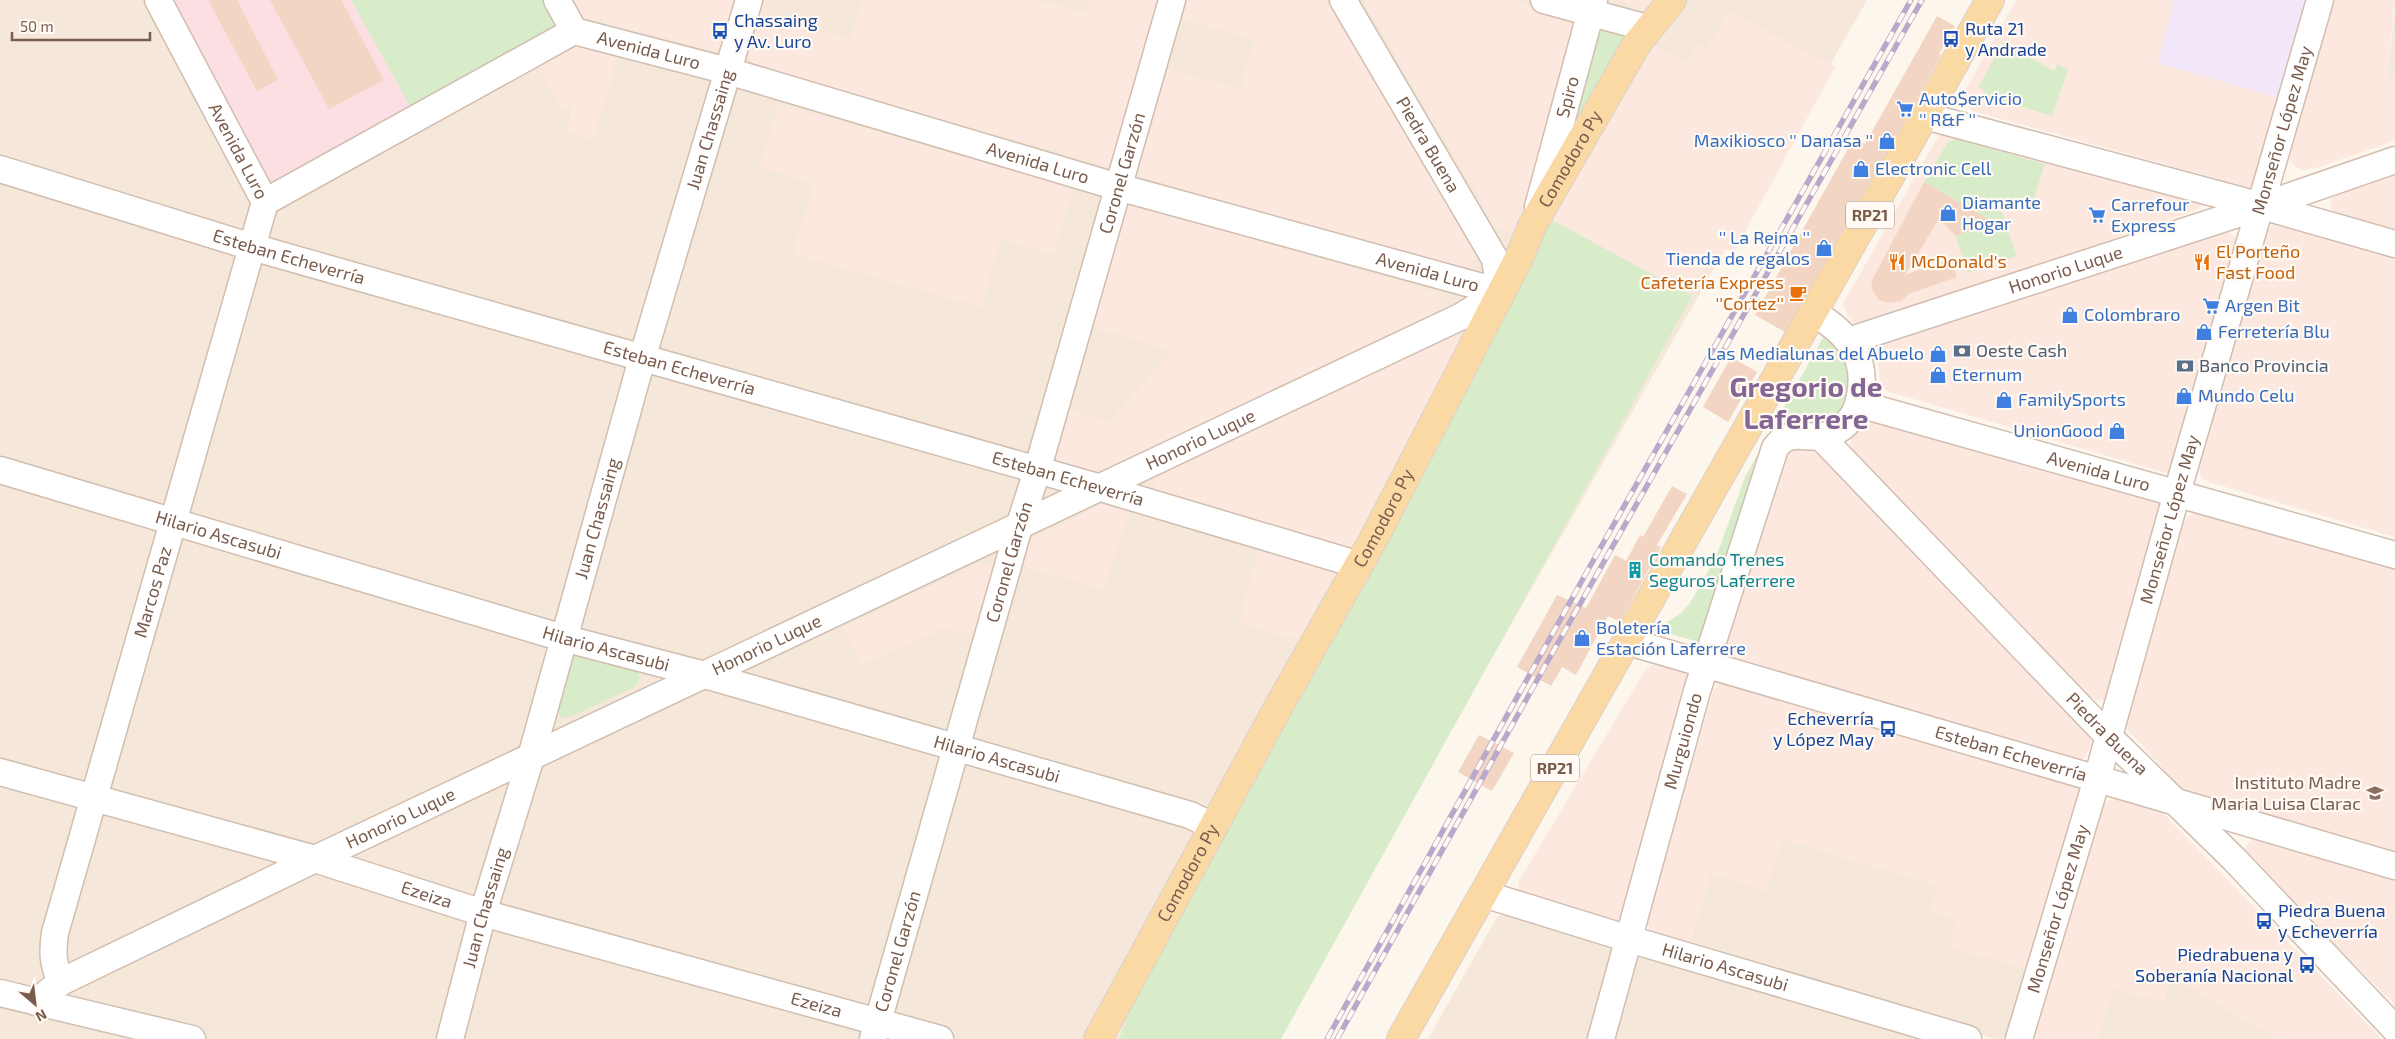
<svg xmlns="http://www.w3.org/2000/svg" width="2395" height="1039" viewBox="0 0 2395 1039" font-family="'Exo 2',sans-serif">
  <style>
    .residential { fill: #f5e8da }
    .commercial { fill: #fde8e0 }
    .education { fill: #f3e8fa }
    .medical { fill: #fbdfe3 }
    .green { fill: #d8ecc9 }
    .building { fill: #f3d5c3 }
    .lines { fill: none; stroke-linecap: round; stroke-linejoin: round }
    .minor-casing { stroke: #d1beb0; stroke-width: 29 }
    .major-casing { stroke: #dad1cd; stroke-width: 30 }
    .minor { stroke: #fff; stroke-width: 26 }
    .major { stroke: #fbd9a5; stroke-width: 28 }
    .rail-casing { stroke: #b9a8c9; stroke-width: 5.5 }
    .rail { stroke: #fffaf3; stroke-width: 4; stroke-dasharray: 11; stroke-linecap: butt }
    .labels { text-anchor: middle; stroke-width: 4.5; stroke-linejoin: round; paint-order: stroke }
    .shield { fill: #fffaf3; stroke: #a28b7f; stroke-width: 1 }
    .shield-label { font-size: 16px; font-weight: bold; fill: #7a5c4d }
    .transit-label { font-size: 18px; fill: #164399; stroke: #fffaf3; text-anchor: start }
    .street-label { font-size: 18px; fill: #7a5c4d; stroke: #fffaf3 }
    .shop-label { font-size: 18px; fill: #366cbe; stroke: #fffaf3; text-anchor: start }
    .food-label { font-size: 18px; fill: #c56008; stroke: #fffaf3; text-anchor: start }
    .service-label { font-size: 18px; fill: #4e5e75; stroke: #fffaf3; text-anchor: start }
    .culture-label { font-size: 18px; fill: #0d838f; stroke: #fffaf3; text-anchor: start }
    .education-label { font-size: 18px; fill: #785e54; stroke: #fffaf3; text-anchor: end }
    .town-label { font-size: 28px; font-weight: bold; fill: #846695; stroke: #fffaf3 }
  </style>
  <rect width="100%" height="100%" fill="#fdf6ec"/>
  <path class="residential" d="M 0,0 L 1867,0 L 1275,1039 L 0,1039 Z
    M 2395,12 L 2395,78 L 2387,76 Z
    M 1782,839 L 1939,885 L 1958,919 L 2033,971 L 2007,1039 L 1995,1039 L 1689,947 L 1710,874 Z
    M 1505,913 L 1942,1039 L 1428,1039 L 1497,917 Z
    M 2171,975 L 2278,1039 L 2099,1039 L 2112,988 L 2164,1002 Z"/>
  <path class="commercial" d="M 567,0 L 739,0 L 723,47 L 717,51 L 582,17 L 577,14 Z
    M 862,0 L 1038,0 L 1086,13 L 1090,0 L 1163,0 L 1117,158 L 1105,165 L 756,67 L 750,61 L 747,54 L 758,13 L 851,40 Z
    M 1184,0 L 1326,0 L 1475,252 L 1473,262 L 1468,268 L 1457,268 L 1145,178 L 1141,175 L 1137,163 L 1164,68 L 1240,89 L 1255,40 L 1179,18 Z
    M 1363,0 L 1513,0 L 1565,15 L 1575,21 L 1577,27 L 1528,207 L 1513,232 L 1504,232 L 1497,228 Z
    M 1616,0 L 1658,0 L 1650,9 L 1643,10 Z
    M 2016,0 L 2174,0 L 2158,63 L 2284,99 L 2254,187 L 2244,186 L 1972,111 L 1965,102 L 1965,91 Z
    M 2334,0 L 2395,0 L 2387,76 L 2395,78 L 2395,141 L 2313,169 L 2303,170 L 2295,166 L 2289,158 Z
    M 1728,11 L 1835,67 L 1734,252 L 1726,249 L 1683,290 L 1552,220 L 1655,46 L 1686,63 L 1698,45 L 1707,49 Z
    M 576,44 L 618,56 L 594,139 L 567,133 L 572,105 L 564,110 L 535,62 Z
    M 778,104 L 1073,188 L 1053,254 L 1001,239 L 981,307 L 793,254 L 814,183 L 760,168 Z
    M 1941,131 L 2202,203 L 2201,207 L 2196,210 L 1867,324 L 1853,323 L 1848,317 L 1843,304 Z
    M 2395,174 L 2395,234 L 2336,216 L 2332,211 L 2330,204 L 2332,198 L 2337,194 Z
    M 1134,205 L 1431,291 L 1437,294 L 1441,301 L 1439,306 L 1430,315 L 1098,472 L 1094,473 L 1061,464 L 1054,455 L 1065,409 L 1109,422 L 1172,350 L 1090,327 L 1126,210 Z
    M 2277,222 L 2395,251 L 2395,537 L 2209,482 L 2201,477 L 2199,465 L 2264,232 Z
    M 2227,231 L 2239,242 L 2169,474 L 1890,392 L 1880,386 L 1877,349 L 1884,342 Z
    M 1451,337 L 1458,337 L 1461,340 L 1356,544 L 1344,547 L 1164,493 L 1155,485 L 1156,479 L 1161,471 Z
    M 1872,419 L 2157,500 L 2161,504 L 2106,701 L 2096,700 L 2090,697 L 1853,455 L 1850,444 L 1853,436 L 1859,427 Z
    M 1809,445 L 2085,728 L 2092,744 L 2085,757 L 2080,761 L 1730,661 L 1722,647 L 1782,446 Z
    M 1110,503 L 1130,509 L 1104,589 L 1022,566 L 1030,542 L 1036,537 L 1102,504 Z
    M 2200,512 L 2395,569 L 2395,854 L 2183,790 L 2127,729 L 2126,724 L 2182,523 L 2192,513 Z
    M 1260,544 L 1332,567 L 1335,572 L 1298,640 L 1239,623 Z
    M 981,563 L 993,566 L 996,573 L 980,637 L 945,628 L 862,664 L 843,627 Z
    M 1660,663 L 1691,673 L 1625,917 L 1611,923 L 1519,893 L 1519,881 L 1646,669 L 1654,664 Z
    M 1725,681 L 2080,786 L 2084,791 L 2033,971 L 1949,947 L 1957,920 L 1931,912 L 1939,885 L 1782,839 L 1767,891 L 1710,874 L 1689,947 L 1650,932 L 1646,920 L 1714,689 L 1719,683 Z
    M 2114,799 L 2147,803 L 2161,811 L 2382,1039 L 2278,1039 L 2171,975 L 2164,1002 L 2112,988 L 2099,1039 L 2034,1039 L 2033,1034 L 2102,807 L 2109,800 Z
    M 2255,836 L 2395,876 L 2395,1005 L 2247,856 L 2245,848 Z"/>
  <path class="education" d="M 2174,0 L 2315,0 L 2284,99 L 2158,63 Z"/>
  <path class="medical" d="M 167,0 L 351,0 L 411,108 L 274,183 L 267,182 Z"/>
  <path class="green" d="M 351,0 L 547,0 L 557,22 L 553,31 L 411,108 Z
    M 1602,25 L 1628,33 L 1570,137 L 1597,29 Z
    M 2003,42 L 2054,71 L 2058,64 L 2068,70 L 2052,116 L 1988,96 L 1979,86 Z
    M 1957,139 L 2045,164 L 2031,208 L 2000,207 L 2017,256 L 1967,273 L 1956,236 L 1979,228 L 1986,218 L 1924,182 L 1948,142 Z
    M 1552,220 L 1692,296 L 1281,1039 L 1119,1039 L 1144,976 Z
    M 1825,334 L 1842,344 L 1856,380 C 1836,426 1836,425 1787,427 L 1702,643 L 1664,632 L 1661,626 L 1681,613 L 1690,603 L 1704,579 L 1719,549 L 1745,477 Z
    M 580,651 C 592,654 632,662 638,673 C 641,678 638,682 635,687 L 567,718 L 561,717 L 557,711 L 568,656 Z"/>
  <path class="building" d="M 208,0 L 237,0 L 278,80 L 257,91 Z
    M 270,0 L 341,0 L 384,80 L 329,109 Z
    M 1937,16 L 1955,26 L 1939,54 L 1941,55 L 1785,332 L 1755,315 L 1854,138 L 1865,144 Z
    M 1924,182 L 1986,218 L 1979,228 L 1956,236 L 1939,219 L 1905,275 L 1950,259 L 1957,277 L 1909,294 L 1901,301 L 1890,303 L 1879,300 L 1873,292 L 1871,282 Z
    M 1731,357 L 1757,372 L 1728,422 L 1703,407 Z
    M 1672,486 L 1687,494 L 1657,545 L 1661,547 L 1620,622 L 1608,616 L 1576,675 L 1562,667 L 1551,686 L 1517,667 L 1557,595 L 1586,608 L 1615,555 L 1626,561 L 1640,535 L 1643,537 Z
    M 1479,735 L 1514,753 L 1492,791 L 1458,772 Z"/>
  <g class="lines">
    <g class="minor-casing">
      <g id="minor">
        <path id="s1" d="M 158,0 L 265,202 L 574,31 L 728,71 L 1118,187 L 1500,292"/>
        <path d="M 557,0 L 574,31"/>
        <path id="s2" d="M 1343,0 L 1495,259 L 1500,292"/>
        <path d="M 1544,0 L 1647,28"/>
        <path d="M 1925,116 L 2262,206 L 2395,244"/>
        <path id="s3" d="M 0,169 L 252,247 L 1101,488 L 1359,565"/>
        <path id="s4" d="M 1538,207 L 1594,0"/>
        <path id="s5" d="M 1848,341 L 2262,206 L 2395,160"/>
        <path id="s6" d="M 1859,404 L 2395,555"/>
        <path id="s7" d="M 1822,438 L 2109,737 L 2234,859 L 2395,1029"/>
        <path id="s8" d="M 0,470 L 563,638 L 705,675 L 1190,815 L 1214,827"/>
        <path id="s9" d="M 1626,641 L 2395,866"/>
        <path id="s10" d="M 0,772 L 315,859 L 483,913 L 940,1039"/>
        <path id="s11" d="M 1484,894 L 1629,939 L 1968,1039"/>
        <path id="s12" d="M 61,982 C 53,964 52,953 55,933 L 265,202"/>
        <path d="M 0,993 L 192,1039"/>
        <path id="s13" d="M 36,1002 L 61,982 L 315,859 L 1462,316 L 1500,292"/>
        <path id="s14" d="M 450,1039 L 483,913 L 531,757 L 642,359 L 749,0"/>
        <path id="s15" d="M 873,1039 L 1019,527 L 1037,471 L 1172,0"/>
        <path id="s16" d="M 1601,1039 L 1697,691 L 1775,448 C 1793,423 1811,447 1838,430 C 1850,423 1858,410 1860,396 C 1868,356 1847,333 1814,313"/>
        <path id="s17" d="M 2019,1039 L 2097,779 L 2177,493 L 2320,0"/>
      </g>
    </g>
    <g class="major-casing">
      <g id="major">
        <path id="s18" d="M 1098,1039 L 1280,704 L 1373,540 L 1519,258 L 1533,224 L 1636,45 L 1672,0"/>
        <path d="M 1401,1039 C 1598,693 1795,347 1990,0"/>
      </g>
    </g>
    <use href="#minor" class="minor"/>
    <use href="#major" class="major"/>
    <g class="rail-casing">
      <path id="rail" d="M 1327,1039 L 1589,568 L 1911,0
        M 1337,1039 L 1550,657 L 1922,0"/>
    </g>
    <use href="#rail" class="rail"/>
  </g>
  <defs>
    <g id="bus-bare" transform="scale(1.35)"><path d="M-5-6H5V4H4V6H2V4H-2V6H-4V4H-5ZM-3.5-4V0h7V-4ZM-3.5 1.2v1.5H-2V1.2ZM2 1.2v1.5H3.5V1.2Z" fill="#1a4fb4" stroke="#fffaf3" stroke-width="2.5" paint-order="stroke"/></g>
    <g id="supermarket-bare" transform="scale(1.35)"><path d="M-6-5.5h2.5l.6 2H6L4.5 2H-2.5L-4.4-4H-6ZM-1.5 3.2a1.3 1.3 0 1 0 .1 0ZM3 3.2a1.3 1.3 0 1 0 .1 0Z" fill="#3f7fe0" stroke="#fffaf3" stroke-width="2.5" paint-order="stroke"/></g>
    <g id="shop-bare" transform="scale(1.35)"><path d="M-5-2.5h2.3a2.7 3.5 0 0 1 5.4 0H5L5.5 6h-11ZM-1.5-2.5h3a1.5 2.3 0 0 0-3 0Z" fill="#3f7fe0" stroke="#fffaf3" stroke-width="2.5" paint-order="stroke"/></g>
    <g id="restaurant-bare" transform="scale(1.35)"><path d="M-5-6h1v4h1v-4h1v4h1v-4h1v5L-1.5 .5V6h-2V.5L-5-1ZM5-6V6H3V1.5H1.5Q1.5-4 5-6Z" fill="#e8710a" stroke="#fffaf3" stroke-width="2.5" paint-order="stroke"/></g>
    <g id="cafe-bare" transform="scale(1.35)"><path d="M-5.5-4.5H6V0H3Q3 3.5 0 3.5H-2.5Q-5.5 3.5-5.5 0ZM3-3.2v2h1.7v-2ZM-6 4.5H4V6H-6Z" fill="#e8710a" stroke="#fffaf3" stroke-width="2.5" paint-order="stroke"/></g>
    <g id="bank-bare" transform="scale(1.35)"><path d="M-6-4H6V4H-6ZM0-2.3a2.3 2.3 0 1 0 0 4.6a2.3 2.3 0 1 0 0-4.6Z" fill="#5c6f8a" stroke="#fffaf3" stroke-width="2.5" paint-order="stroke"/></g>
    <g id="building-bare" transform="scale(1.35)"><path d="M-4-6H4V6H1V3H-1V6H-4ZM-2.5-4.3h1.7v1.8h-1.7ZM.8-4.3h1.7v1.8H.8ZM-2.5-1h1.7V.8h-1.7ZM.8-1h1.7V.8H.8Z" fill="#0f9aa8" stroke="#fffaf3" stroke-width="2.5" paint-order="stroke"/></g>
    <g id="school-bare" transform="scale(1.35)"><path d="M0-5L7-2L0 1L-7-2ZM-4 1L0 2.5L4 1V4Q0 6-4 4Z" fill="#8d6e63" stroke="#fffaf3" stroke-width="2.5" paint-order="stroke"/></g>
  </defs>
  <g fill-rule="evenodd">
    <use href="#bus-bare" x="720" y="31"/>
    <use href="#bus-bare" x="1951" y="39"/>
    <use href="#supermarket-bare" x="1905" y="109"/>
    <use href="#shop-bare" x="1887" y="141"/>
    <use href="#shop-bare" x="1861" y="169"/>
    <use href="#shop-bare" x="1948" y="213"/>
    <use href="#supermarket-bare" x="2097" y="215"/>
    <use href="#shop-bare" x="1824" y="248"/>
    <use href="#restaurant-bare" x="1897" y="262"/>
    <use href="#restaurant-bare" x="2202" y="262"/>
    <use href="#cafe-bare" x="1798" y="293"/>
    <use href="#supermarket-bare" x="2211" y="306"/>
    <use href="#shop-bare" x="2070" y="315"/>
    <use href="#shop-bare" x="2204" y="332"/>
    <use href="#bank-bare" x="1962" y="351"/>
    <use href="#shop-bare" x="1938" y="354"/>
    <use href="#bank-bare" x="2185" y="366"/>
    <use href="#shop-bare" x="1938" y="375"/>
    <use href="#shop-bare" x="2184" y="396"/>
    <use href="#shop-bare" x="2004" y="400"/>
    <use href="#shop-bare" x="2117" y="431"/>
    <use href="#building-bare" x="1635" y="570"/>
    <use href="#shop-bare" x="1582" y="638"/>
    <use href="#bus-bare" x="1888" y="729"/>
    <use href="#school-bare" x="2375" y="793"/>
    <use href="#bus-bare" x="2264" y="921"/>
    <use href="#bus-bare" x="2307" y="965"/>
  </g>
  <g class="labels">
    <g class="shield">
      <rect x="1846" y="201.5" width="48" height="27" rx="4"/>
      <rect x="1531" y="754.5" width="48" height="27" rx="4"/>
    </g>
    <g class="shield-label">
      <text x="1870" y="221">RP21</text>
      <text x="1555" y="774">RP21</text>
    </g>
    <g class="transit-label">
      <text x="734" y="27">Chassaing<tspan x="734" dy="21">y Av. Luro</tspan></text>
      <text x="1965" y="35">Ruta 21<tspan x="1965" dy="21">y Andrade</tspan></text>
      <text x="1874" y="725" text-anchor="end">Echeverría<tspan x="1874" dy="21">y López May</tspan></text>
      <text x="2278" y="917">Piedra Buena<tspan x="2278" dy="21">y Echeverría</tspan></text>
      <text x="2293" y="961" text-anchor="end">Piedrabuena y<tspan x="2293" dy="21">Soberanía Nacional</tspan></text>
    </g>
    <g class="street-label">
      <text dy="6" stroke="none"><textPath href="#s1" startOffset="659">Avenida Luro</textPath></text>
      <text dy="6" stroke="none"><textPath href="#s4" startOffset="114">Spiro</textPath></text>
      <text dy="6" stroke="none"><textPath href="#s14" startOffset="946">Juan Chassaing</textPath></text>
      <text dy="6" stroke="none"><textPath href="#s17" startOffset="946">Monseñor López May</textPath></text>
      <text dy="6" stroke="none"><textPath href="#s2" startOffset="168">Piedra Buena</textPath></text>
      <text dy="6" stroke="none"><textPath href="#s1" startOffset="171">Avenida Luro</textPath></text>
      <text dy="6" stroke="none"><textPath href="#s18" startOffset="999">Comodoro Py</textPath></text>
      <text dy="6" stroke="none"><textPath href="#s1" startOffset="1064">Avenida Luro</textPath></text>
      <text dy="6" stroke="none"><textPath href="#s15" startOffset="901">Coronel Garzón</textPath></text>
      <text dy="6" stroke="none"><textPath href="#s3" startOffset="302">Esteban Echeverría</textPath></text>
      <text dy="6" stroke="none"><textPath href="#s5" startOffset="229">Honorio Luque</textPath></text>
      <text dy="6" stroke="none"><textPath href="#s1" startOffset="1469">Avenida Luro</textPath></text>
      <text dy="6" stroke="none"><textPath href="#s3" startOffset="708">Esteban Echeverría</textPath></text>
      <text dy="6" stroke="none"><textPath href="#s13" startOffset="1294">Honorio Luque</textPath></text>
      <text dy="6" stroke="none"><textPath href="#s6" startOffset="249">Avenida Luro</textPath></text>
      <text dy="6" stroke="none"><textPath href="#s3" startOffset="1112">Esteban Echeverría</textPath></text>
      <text dy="6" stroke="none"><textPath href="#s18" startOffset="594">Comodoro Py</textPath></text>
      <text dy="6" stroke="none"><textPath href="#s14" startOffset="541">Juan Chassaing</textPath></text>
      <text dy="6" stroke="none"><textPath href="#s17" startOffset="541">Monseñor López May</textPath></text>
      <text dy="6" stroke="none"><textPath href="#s8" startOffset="228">Hilario Ascasubi</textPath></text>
      <text dy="6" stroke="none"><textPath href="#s15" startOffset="496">Coronel Garzón</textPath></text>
      <text dy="6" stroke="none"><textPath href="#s12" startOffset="405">Marcos Paz</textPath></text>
      <text dy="6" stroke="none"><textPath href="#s13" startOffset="814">Honorio Luque</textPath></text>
      <text dy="6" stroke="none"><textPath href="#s8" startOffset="632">Hilario Ascasubi</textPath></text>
      <text dy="6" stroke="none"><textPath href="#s7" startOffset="411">Piedra Buena</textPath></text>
      <text dy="6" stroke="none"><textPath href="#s16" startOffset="309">Murguiondo</textPath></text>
      <text dy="6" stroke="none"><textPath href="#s9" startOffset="401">Esteban Echeverría</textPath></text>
      <text dy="6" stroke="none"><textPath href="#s8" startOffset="1038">Hilario Ascasubi</textPath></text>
      <text dy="6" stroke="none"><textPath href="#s13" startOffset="409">Honorio Luque</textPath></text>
      <text dy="6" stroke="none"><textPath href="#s18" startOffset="189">Comodoro Py</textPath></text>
      <text dy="6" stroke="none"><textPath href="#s10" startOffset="444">Ezeiza</textPath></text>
      <text dy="6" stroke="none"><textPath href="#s14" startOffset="136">Juan Chassaing</textPath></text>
      <text dy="6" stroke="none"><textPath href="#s17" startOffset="136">Monseñor López May</textPath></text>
      <text dy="6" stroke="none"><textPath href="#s15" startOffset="91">Coronel Garzón</textPath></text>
      <text dy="6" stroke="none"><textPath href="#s11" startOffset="252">Hilario Ascasubi</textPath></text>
      <text dy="6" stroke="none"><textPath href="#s10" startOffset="849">Ezeiza</textPath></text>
    </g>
    <g class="shop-label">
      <text x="1919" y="105">Auto$ervicio<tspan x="1919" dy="21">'' R&amp;F ''</tspan></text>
      <text x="1873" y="147" text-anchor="end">Maxikiosco '' Danasa ''</text>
      <text x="1875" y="175">Electronic Cell</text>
      <text x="1962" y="209">Diamante<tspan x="1962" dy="21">Hogar</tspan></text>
      <text x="2111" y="211">Carrefour<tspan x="2111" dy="21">Express</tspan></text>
      <text x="1810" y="244" text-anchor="end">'' La Reina ''<tspan x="1810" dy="21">Tienda de regalos</tspan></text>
      <text x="2225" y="312">Argen Bit</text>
      <text x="2084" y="321">Colombraro</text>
      <text x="2218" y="338">Ferretería Blu</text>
      <text x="1924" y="360" text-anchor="end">Las Medialunas del Abuelo</text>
      <text x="1952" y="381">Eternum</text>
      <text x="2198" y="402">Mundo Celu</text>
      <text x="2018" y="406">FamilySports</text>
      <text x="2103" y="437" text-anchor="end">UnionGood</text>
      <text x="1596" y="634">Boletería<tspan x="1596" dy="21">Estación Laferrere</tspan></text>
    </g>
    <g class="food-label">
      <text x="2216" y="258">El Porteño<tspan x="2216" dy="21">Fast Food</tspan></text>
      <text x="1911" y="268">McDonald's</text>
      <text x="1784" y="289" text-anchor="end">Cafetería Express<tspan x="1784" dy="21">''Cortez''</tspan></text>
    </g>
    <g class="service-label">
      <text x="1976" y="357">Oeste Cash</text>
      <text x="2199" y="372">Banco Provincia</text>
    </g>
    <g class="culture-label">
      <text x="1649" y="566">Comando Trenes<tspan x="1649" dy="21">Seguros Laferrere</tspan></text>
    </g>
    <g class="education-label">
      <text x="2361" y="789">Instituto Madre<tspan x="2361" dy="21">Maria Luisa Clarac</tspan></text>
    </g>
    <g class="town-label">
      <text x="1806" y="397">Gregorio de<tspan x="1806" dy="32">Laferrere</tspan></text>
    </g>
  </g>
  <g transform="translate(35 1004) rotate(152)" stroke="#fffaf3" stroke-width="4" paint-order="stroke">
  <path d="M0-4L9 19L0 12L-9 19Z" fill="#7a5c4d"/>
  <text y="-8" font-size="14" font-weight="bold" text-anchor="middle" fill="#7a5c4d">N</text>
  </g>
  <path d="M12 32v8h138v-8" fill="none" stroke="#7a5c4d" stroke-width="2.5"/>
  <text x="20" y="32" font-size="15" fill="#7a5c4d" stroke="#fffaf3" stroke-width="4" paint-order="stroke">50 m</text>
</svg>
